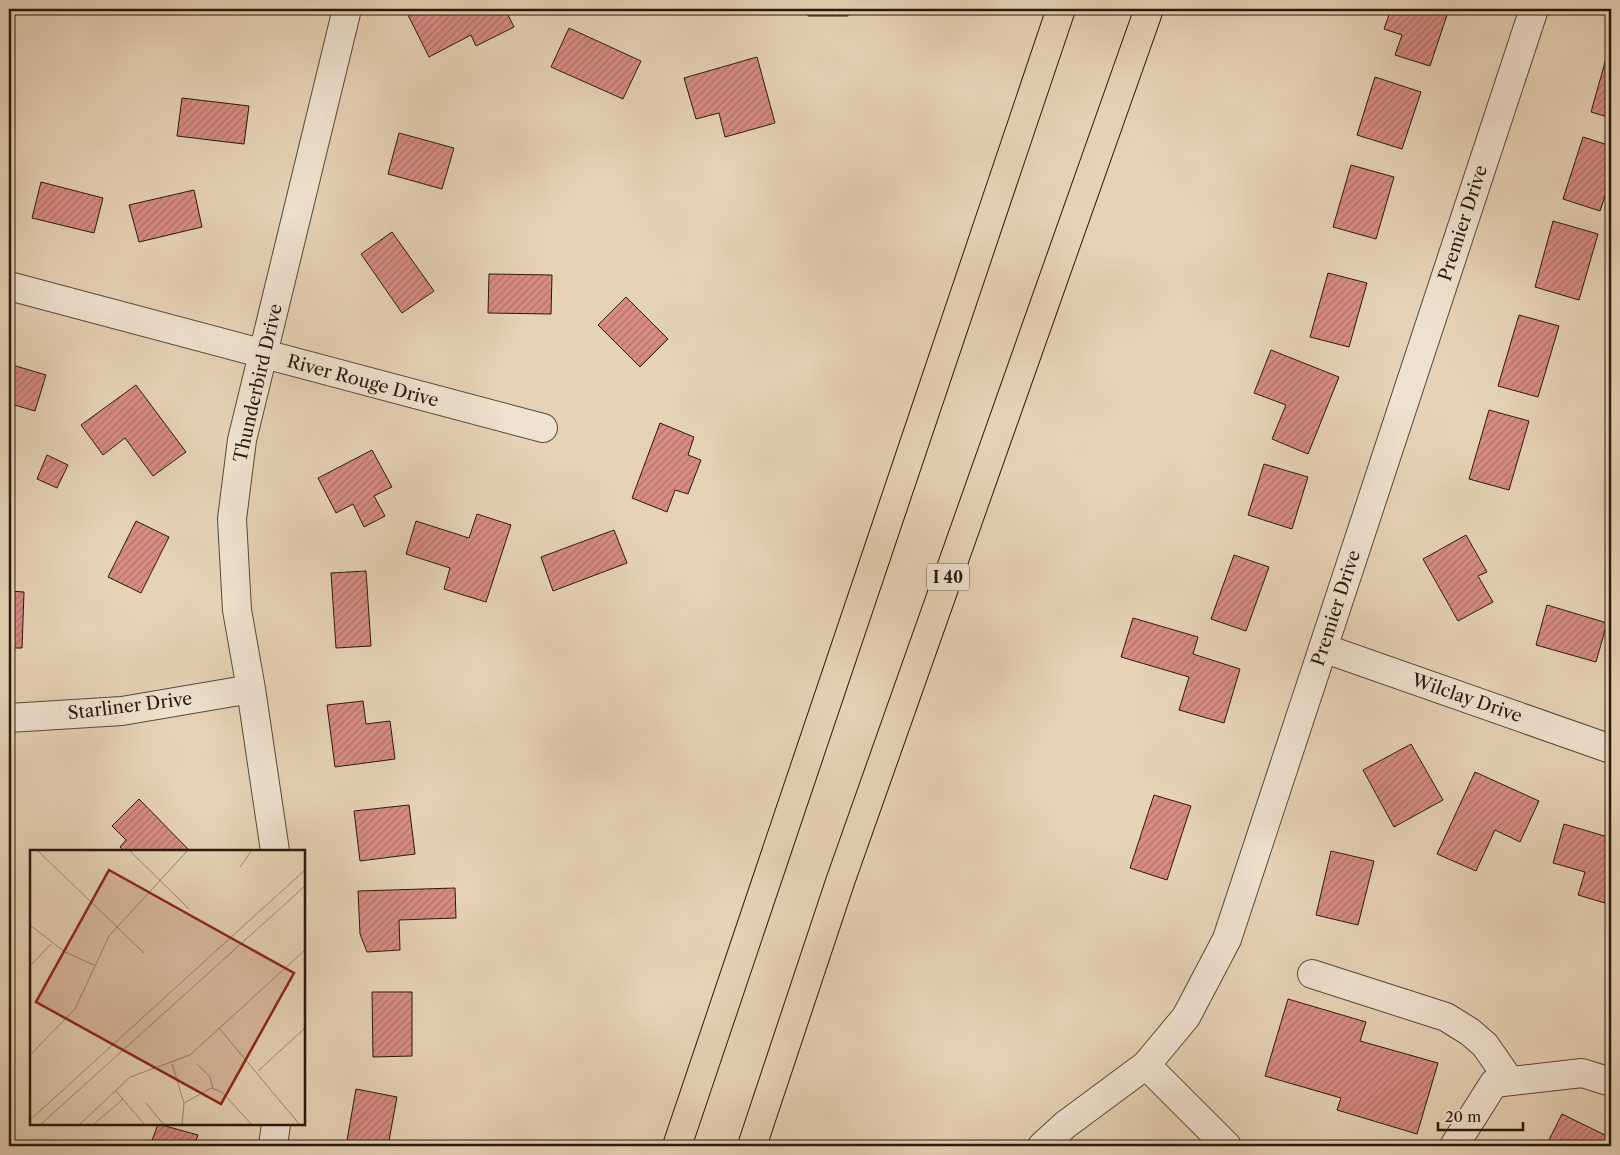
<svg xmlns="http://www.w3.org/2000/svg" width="1620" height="1155" viewBox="0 0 1620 1155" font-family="'Libre Caslon Text',serif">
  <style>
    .building { fill: url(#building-hatch); stroke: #2a190c }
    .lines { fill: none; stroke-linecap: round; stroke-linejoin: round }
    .minor-casing { stroke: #594836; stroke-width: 30 }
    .highway-casing { stroke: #2a190c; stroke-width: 30 }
    .minor { stroke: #efe2d0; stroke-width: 28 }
    .highway { stroke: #e6d3b6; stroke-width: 28 }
    .labels { text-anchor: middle; stroke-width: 4.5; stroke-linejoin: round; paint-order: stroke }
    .shield { fill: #efe2d0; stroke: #655547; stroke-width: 1 }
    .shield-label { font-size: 16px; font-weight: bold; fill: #2a190c }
    .street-label { font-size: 18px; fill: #2a190c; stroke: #efe2d0 }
    .inset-road { fill: none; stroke: #9b8972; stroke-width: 1 }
    .view { fill: #8f2418; fill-opacity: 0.15; stroke: #8f2418; stroke-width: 2.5 }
    .inset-edge { fill: none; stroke: #2a190c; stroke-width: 2.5 }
  </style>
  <defs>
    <pattern id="building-hatch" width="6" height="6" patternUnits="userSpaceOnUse" patternTransform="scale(1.25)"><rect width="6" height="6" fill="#d88c85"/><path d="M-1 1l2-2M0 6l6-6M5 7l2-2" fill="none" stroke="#af726b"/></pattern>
  </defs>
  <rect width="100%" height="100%" fill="#e6d3b6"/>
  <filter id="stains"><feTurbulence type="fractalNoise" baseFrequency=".004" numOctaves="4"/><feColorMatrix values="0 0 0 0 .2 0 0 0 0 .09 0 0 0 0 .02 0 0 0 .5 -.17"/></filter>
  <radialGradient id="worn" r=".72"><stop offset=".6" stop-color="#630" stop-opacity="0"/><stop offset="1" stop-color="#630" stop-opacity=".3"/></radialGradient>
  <path class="building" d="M 420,9 L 505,9 L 514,27 L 476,46 L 471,35 L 429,57 L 408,15 Z
    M 808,9 L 848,9 L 848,16 L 808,16 Z
    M 1391,9 L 1449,9 L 1430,66 L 1395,55 L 1402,35 L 1384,29 Z
    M 569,28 L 641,61 L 623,99 L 551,67 Z
    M 1609,48 L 1611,48 L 1611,118 L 1591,112 Z
    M 757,57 L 775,123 L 725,137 L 719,113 L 696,119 L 684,78 Z
    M 1375,77 L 1421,92 L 1402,149 L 1357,135 Z
    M 182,98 L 249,106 L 244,144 L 177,136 Z
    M 399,133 L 454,148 L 442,189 L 388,174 Z
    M 1583,137 L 1611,146 L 1611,188 L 1608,187 L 1600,211 L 1563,199 Z
    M 1351,165 L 1394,177 L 1376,239 L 1333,227 Z
    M 41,182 L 103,198 L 94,233 L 32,218 Z
    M 194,190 L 202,227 L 139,242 L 129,205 Z
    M 1553,221 L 1598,234 L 1579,300 L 1535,287 Z
    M 392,232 L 434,291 L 402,313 L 361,254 Z
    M 1328,273 L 1367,283 L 1349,347 L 1310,337 Z
    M 489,274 L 552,275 L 551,314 L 488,313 Z
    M 626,297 L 668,339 L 640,367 L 598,325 Z
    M 1519,315 L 1559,326 L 1538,397 L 1498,386 Z
    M 1271,350 L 1339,377 L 1308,454 L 1272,439 L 1286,405 L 1254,393 Z
    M 9,364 L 46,375 L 35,411 L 11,404 L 9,413 Z
    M 136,385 L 186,452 L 153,476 L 125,438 L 103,455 L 81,425 Z
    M 1489,410 L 1529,421 L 1509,490 L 1469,479 Z
    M 660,423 L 694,437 L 688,455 L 701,460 L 688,494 L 675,490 L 667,512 L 632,498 Z
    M 372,450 L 392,487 L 374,496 L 385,516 L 364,527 L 353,504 L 336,513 L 318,478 Z
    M 47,455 L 68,465 L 57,488 L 37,479 Z
    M 1264,464 L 1308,477 L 1292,529 L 1248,515 Z
    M 477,514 L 511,525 L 486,602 L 444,589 L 450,568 L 406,554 L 416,521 L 469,538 Z
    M 136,521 L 169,537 L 141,593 L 108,577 Z
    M 614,530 L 627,563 L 553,591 L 541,557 Z
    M 1466,535 L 1487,572 L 1478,576 L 1493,602 L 1458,621 L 1423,559 Z
    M 1234,555 L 1269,567 L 1246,631 L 1211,619 Z
    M 366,571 L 371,646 L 336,648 L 331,573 Z
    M 9,591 L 24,592 L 22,648 L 9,648 Z
    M 1547,605 L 1607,623 L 1596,662 L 1536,645 Z
    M 1133,618 L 1198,637 L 1193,654 L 1240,669 L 1224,723 L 1179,710 L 1189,677 L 1121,657 Z
    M 363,701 L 366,724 L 390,721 L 395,759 L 335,767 L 327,705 Z
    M 1411,744 L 1443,800 L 1394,827 L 1363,770 Z
    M 1475,772 L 1539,801 L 1520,842 L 1495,830 L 1476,871 L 1437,854 Z
    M 1154,795 L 1191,806 L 1167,880 L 1130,868 Z
    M 139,799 L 190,851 L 124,851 L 120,847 L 126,840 L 112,826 Z
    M 409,805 L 415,854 L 360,861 L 354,811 Z
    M 1564,824 L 1611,838 L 1611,882 L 1605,903 L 1578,895 L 1585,872 L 1553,863 Z
    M 1331,851 L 1374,861 L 1358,925 L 1316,915 Z
    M 455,888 L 456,918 L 399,920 L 400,950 L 367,952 L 360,934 L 358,891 Z
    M 372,992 L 412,992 L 412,1056 L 373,1057 Z
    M 1288,999 L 1366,1022 L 1360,1041 L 1438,1063 L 1417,1134 L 1337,1110 L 1341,1098 L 1265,1076 Z
    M 356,1089 L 397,1097 L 388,1146 L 346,1146 Z
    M 1562,1114 L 1611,1138 L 1611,1146 L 1546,1146 Z
    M 158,1124 L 198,1135 L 194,1146 L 150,1146 Z"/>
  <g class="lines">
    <g class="minor-casing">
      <path id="minor" d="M 9,286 L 543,428
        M 1323,648 L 1611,749
        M 9,718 L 122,711 L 251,689
        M 275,851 L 251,689 L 237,610 L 232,519 L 242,440 L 347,9
        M 1312,974 L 1446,1017 L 1470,1032 L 1485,1045 L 1510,1081
        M 1146,1065 L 1227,1146
        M 273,1146 L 276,1124
        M 1042,1146 L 1065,1125 L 1146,1065 L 1186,1017 L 1227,939 L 1534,9
        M 1454,1146 L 1494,1083 L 1582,1073 L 1611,1082"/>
    </g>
    <g class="highway-casing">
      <path id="highway" d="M 677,1146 L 1061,9
        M 752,1146 L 840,882 L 1149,9"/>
    </g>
    <use href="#minor" class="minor"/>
    <use href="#highway" class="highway"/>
  </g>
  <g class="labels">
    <rect class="shield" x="927" y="563.5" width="42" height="27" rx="4"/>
    <g class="shield-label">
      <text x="948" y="583">I 40</text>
    </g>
    <g class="street-label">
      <text transform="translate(1463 223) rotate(-72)" y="6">Premier Drive</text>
      <text transform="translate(363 381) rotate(15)" y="6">River Rouge Drive</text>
      <text transform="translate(258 383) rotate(-77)" y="6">Thunderbird Drive</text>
      <text transform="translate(1336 608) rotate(-72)" y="6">Premier Drive</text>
      <text transform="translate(1467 698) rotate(19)" y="6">Wilclay Drive</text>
      <text transform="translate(130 706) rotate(-7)" y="6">Starliner Drive</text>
    </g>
  </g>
  <g transform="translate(30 850)">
    <rect width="275" height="275" fill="#e6d3b6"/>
    <path class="inset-road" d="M 7,0 L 114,103M 99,0 L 159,59M 210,17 L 222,0M 0,75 L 35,102 L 64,115M 0,116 L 21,94M 189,178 L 270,275M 0,205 L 45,159 L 79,86 L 158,0M 142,214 L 154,253 L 152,275M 167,214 L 180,227 L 183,239M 228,221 L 275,178M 86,241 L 115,275M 116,253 L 134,275M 154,253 L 181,238 L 192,242 L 222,275M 0,270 L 275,20M 10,275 L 275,36M 49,275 L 100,227 L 160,205 L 275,100M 63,275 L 93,249"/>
    <path class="view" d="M 79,20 L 264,123 L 191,254 L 6,152 Z"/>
    <rect width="275" height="275" class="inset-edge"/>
  </g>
  <rect width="1620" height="1155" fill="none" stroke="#e6d3b6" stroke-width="30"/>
  <rect x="10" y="10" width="1600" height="1135" fill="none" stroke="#2a190c" stroke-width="2.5"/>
  <rect x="15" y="15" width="1590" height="1125" fill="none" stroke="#2a190c"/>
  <path d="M1438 1122v8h85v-8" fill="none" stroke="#2a190c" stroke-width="2.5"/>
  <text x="1445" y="1122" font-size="15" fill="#2a190c" stroke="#efe2d0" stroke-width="4" paint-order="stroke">20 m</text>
  <rect width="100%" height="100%" filter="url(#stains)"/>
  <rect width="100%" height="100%" fill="url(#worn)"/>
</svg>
